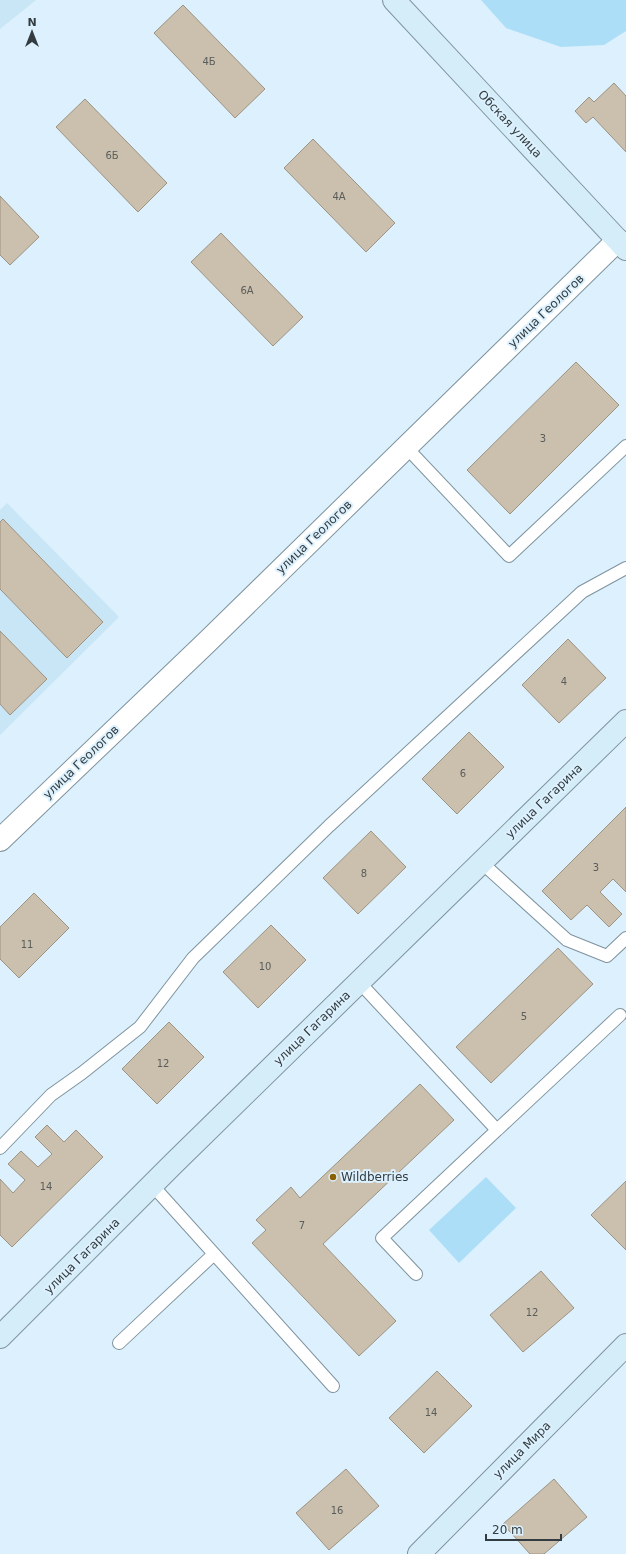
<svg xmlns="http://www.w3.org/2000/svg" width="626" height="1554" viewBox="0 0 626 1554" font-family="'DejaVu Sans',sans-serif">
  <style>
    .built { fill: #c9e6f6 }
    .green { fill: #addef8 }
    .building { fill: #cbbfad; stroke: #9e9281 }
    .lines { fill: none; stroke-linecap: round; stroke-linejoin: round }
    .lane-casing { stroke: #7f939e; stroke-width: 14 }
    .street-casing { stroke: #7f939e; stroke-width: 24 }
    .secondary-casing { stroke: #7f939e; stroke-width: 24 }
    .lane { stroke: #fff; stroke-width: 12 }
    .street { stroke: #fff; stroke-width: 22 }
    .secondary { stroke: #d5edf9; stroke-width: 22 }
    .poi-dot { fill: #8b5f03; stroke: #dcf1fd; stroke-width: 1.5 }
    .labels { text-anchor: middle; stroke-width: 4; stroke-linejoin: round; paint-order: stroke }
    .number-label { font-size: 10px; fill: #595d5b }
    .street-label { font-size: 12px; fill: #333c40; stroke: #dcf1fd }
    .poi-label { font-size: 12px; fill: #333c40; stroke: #dcf1fd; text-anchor: start }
  </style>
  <rect width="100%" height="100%" fill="#dcf1fd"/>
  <path class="built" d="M 0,0 L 36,0 L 0,29 Z
    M 7,503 L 119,617 L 0,735 L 0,510 Z"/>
  <path class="green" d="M 481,0 L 626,0 L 626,31 L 604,45 L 561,47 L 506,28 Z
    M 486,1177 L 516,1208 L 459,1263 L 429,1230 Z"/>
  <path class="building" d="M 183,5 L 265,89 L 235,118 L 154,33 Z
    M 614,83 L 626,96 L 626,152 L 593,117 L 586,123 L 575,111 L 589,97 L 594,102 Z
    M 85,99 L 167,183 L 138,212 L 56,127 Z
    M 313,139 L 395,223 L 366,252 L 284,168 Z
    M 0,196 L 39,237 L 10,265 L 0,255 Z
    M 221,233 L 303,317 L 273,346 L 191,262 Z
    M 576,362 L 619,405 L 510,514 L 467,470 Z
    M 3,519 L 103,622 L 67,658 L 0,589 L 0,522 Z
    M 0,631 L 47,679 L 10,715 L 0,704 Z
    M 568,639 L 606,678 L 559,723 L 522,685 Z
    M 469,732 L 504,767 L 457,814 L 422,779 Z
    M 626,807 L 626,892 L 613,879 L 600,892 L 622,914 L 609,927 L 587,905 L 571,920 L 542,891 Z
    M 371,831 L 406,867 L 358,914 L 323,878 Z
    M 34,893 L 69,928 L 19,978 L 0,959 L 0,927 Z
    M 271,925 L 306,960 L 258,1008 L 223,972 Z
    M 558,948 L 593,984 L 491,1083 L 456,1047 Z
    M 169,1022 L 204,1057 L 157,1104 L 122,1069 Z
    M 420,1084 L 454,1120 L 323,1244 L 396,1321 L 359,1356 L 252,1243 L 266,1230 L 256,1220 L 291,1187 L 300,1198 Z
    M 47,1125 L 64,1142 L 76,1130 L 103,1157 L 12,1247 L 0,1235 L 0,1179 L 13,1193 L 25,1180 L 8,1164 L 21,1151 L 38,1167 L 52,1154 L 35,1137 Z
    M 626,1181 L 626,1250 L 591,1215 Z
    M 541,1271 L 574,1308 L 523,1352 L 490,1315 Z
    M 437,1371 L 472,1406 L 424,1453 L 389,1418 Z
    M 346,1469 L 379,1506 L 329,1550 L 296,1513 Z
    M 554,1479 L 587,1517 L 544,1554 L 530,1554 L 503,1524 Z"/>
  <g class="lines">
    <g class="lane-casing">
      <path id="lane" d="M 406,447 L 509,556 L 626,446
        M 481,862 L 567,940 L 607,956 L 626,938
        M 359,982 L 497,1130 L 382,1238 L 416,1274
        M 497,1130 L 620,1015
        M 0,1148 L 51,1095 L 82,1073 L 140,1027 L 193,958 L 329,826 L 582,592 L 626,568
        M 153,1186 L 333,1386
        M 119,1343 L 214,1254"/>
    </g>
    <g class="street-casing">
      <path id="street" d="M 0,840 L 206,643 L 618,240"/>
    </g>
    <g class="secondary-casing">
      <path id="secondary" d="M 394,0 L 626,249
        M 0,1337 L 174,1163 L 626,721
        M 419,1554 L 626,1345"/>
    </g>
    <use href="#lane" class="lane"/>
    <use href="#street" class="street"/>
    <use href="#secondary" class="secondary"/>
  </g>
  <circle class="poi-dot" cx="333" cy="1177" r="4"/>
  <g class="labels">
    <g class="number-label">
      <text x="209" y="65">4Б</text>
      <text x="112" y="159">6Б</text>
      <text x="339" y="200">4А</text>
      <text x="247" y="294">6А</text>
      <text x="543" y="442">3</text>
      <text x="564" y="685">4</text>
      <text x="463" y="777">6</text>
      <text x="596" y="871">3</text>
      <text x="364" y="877">8</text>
      <text x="27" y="948">11</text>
      <text x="265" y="970">10</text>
      <text x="524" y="1020">5</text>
      <text x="163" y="1067">12</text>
      <text x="46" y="1190">14</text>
      <text x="302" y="1229">7</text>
      <text x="532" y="1316">12</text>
      <text x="431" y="1416">14</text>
      <text x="337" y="1514">16</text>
    </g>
    <g class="street-label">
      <text transform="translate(510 124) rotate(47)" y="4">Обская улица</text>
      <text transform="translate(546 311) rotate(-44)" y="4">улица Геологов</text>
      <text transform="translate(314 537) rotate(-44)" y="4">улица Геологов</text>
      <text transform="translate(81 762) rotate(-44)" y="4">улица Геологов</text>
      <text transform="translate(544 801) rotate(-44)" y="4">улица Гагарина</text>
      <text transform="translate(312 1028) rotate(-44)" y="4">улица Гагарина</text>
      <text transform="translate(82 1256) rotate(-45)" y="4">улица Гагарина</text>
      <text transform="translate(522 1450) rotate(-45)" y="4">улица Мира</text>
    </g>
    <g class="poi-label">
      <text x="341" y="1181">Wildberries</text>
    </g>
  </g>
  <g transform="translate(32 32)" stroke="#dcf1fd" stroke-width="3" paint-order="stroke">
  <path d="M0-3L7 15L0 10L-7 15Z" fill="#333c40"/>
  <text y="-6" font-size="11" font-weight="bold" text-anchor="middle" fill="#333c40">N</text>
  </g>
  <path d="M486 1534v6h75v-6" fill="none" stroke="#333c40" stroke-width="2"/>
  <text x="492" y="1534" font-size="12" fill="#333c40" stroke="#dcf1fd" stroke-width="3" paint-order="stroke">20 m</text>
</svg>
